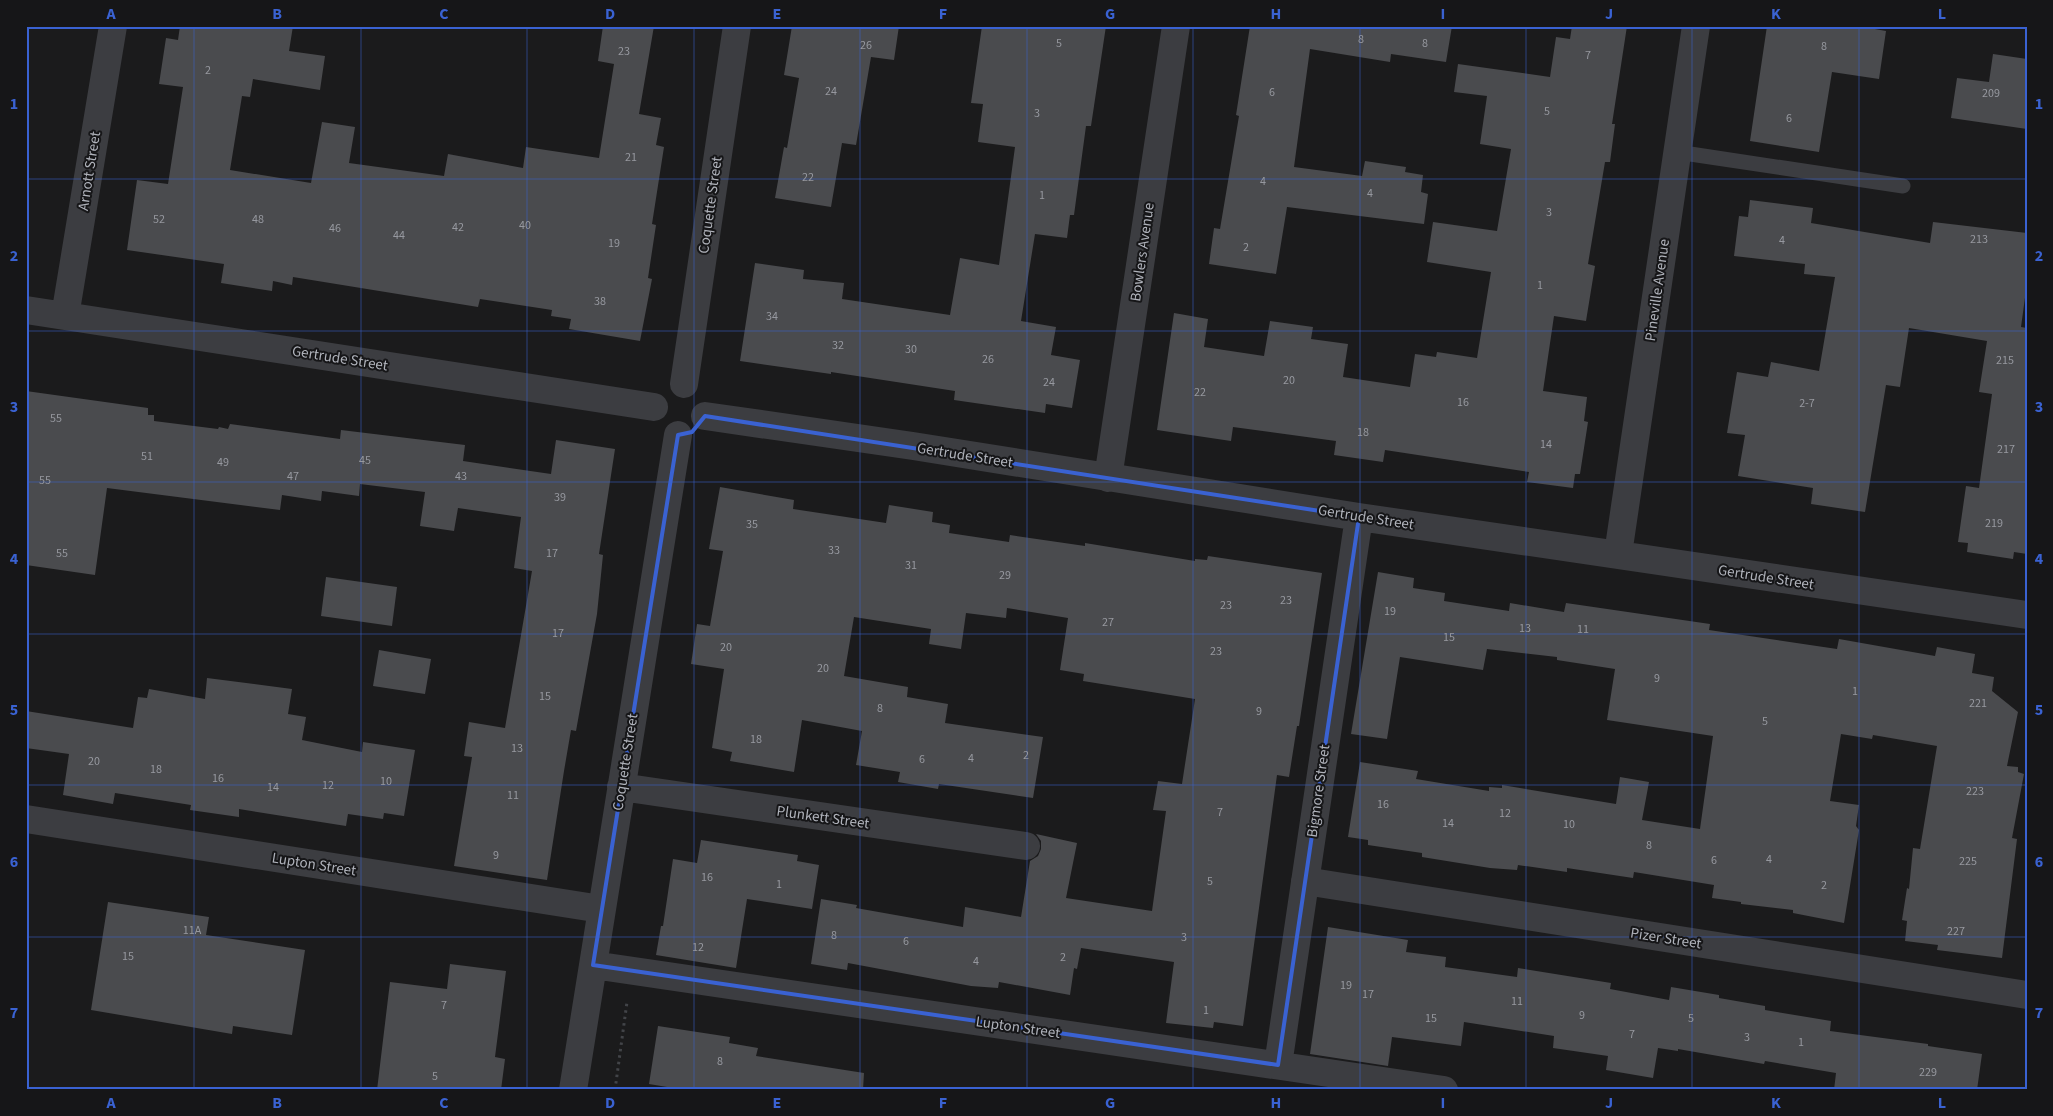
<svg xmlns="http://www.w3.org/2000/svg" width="2053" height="1116" viewBox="0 0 2053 1116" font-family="'Source Sans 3',sans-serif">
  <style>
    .building { fill: #4a4b4e }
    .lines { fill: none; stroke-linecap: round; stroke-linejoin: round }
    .path { stroke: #424448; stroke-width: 3; stroke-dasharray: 2.5 4; stroke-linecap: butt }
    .service { stroke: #3c3d41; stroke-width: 15 }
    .minor { stroke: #3c3d41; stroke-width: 28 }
    .marked { fill: none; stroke: #3a62d2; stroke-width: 4; stroke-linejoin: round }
    .grid { fill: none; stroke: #3a62d2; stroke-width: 1; stroke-opacity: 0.55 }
    .labels { text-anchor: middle; stroke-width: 4; stroke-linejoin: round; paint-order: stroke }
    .number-label { font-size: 12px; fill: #96989f }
    .street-label { font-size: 15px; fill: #afb2ba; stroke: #161618 }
    .neatline { fill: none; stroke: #3a62d2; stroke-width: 2 }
    .grid-label { font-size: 16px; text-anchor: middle; font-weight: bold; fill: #3a62d2 }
  </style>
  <rect width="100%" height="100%" fill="#1b1b1c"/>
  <path class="building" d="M 180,26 L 293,26 L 289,51 L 325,56 L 320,90 L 253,79 L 250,97 L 242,96 L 230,170 L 311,183 L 322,122 L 355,127 L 349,163 L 444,176 L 448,154 L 523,168 L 526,147 L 599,158 L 614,64 L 598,61 L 603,26 L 654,26 L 639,114 L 661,118 L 656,145 L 664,147 L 652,224 L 656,225 L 648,278 L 652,279 L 640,341 L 569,329 L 571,319 L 551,316 L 552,310 L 480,299 L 478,307 L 293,277 L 292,285 L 273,281 L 272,291 L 221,283 L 224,264 L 127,250 L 137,180 L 168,184 L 183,87 L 159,84 L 166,38 L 178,40 Z
    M 792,26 L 899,26 L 894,60 L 871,57 L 856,145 L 842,143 L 831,207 L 775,198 L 784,147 L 787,148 L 799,78 L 784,75 Z
    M 982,26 L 1106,26 L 1091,126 L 1086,126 L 1074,215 L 1070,215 L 1067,238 L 1035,234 L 1021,321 L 1056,327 L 1051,355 L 1080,360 L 1072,408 L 1046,404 L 1045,413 L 954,400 L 955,391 L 831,372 L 831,374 L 740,361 L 755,263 L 804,270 L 803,279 L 844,283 L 842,299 L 950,315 L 960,258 L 999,265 L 1015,147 L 978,142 L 983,104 L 971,103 Z
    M 1250,26 L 1452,26 L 1446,62 L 1391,54 L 1390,62 L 1310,49 L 1294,167 L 1362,176 L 1365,161 L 1406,167 L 1405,172 L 1423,175 L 1421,192 L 1428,194 L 1424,224 L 1287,207 L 1276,274 L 1209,264 L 1214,228 L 1220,229 L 1239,116 L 1236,115 Z
    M 1572,26 L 1627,26 L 1612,124 L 1615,124 L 1610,162 L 1605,162 L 1588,264 L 1595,266 L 1586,321 L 1554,316 L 1543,391 L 1587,397 L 1584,421 L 1588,422 L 1580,474 L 1575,474 L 1573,488 L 1527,482 L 1529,472 L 1385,450 L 1383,462 L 1334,455 L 1336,441 L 1233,427 L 1231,441 L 1157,430 L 1174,313 L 1208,319 L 1204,347 L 1264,356 L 1270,321 L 1313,327 L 1311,339 L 1348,344 L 1343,377 L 1410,387 L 1415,354 L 1436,357 L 1437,352 L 1477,358 L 1491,272 L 1427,262 L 1433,222 L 1497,231 L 1511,149 L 1480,144 L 1487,96 L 1454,92 L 1458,64 L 1550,77 L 1556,37 L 1570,39 Z
    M 1767,26 L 1858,26 L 1886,31 L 1879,79 L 1832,72 L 1819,152 L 1750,141 Z
    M 1993,54 L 2027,59 L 2027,129 L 1951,118 L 1957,78 L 1989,82 Z
    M 1750,200 L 1813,208 L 1811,223 L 1930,243 L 1933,222 L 2027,233 L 2027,283 L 2021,327 L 2027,328 L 2027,554 L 2014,552 L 2013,559 L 1967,552 L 1968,543 L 1958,542 L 1966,486 L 1979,488 L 1992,394 L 1979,392 L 1987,341 L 1909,328 L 1900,387 L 1886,385 L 1865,512 L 1811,504 L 1813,488 L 1738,476 L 1745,435 L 1727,433 L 1737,372 L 1768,377 L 1771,362 L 1819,371 L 1835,277 L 1804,274 L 1805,264 L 1734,256 L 1739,216 L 1748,217 Z
    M 26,391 L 148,408 L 148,415 L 154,415 L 154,421 L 218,429 L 219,427 L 228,429 L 230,424 L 340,439 L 341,430 L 465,445 L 463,461 L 551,474 L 556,440 L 615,449 L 599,554 L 603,555 L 597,614 L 576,731 L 571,730 L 564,771 L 547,880 L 454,866 L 472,757 L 464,756 L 469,722 L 505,728 L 532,571 L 514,568 L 521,517 L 458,508 L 454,531 L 420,526 L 425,492 L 360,484 L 359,496 L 322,491 L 321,501 L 282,495 L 280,510 L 107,488 L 95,575 L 26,565 Z
    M 720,487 L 794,500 L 793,509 L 886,523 L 889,505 L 933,512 L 932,522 L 950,525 L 949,533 L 1009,542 L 1010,535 L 1085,546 L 1085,543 L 1195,561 L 1195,559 L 1207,560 L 1208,556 L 1322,573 L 1299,726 L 1297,726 L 1289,777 L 1277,775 L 1243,1026 L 1214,1022 L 1213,1028 L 1166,1023 L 1174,962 L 1081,948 L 1077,969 L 1074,968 L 1070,995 L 999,982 L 998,988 L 971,986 L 848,963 L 847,970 L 811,964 L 821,899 L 857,905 L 856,908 L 963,927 L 965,907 L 1021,917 L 1030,861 L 1038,856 L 1041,849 L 1041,841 L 1036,834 L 1077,843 L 1066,898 L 1152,911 L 1166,811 L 1153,810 L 1158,781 L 1182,784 L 1195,699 L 1083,681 L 1084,674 L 1060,670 L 1068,618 L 1007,608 L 1006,618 L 966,613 L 961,649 L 929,644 L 931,629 L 854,617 L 844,676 L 908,687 L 907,697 L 948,704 L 945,723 L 1043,737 L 1033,798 L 939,784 L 938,789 L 898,782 L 900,772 L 856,765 L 862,731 L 802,720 L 794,772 L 730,761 L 732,752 L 712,748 L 724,669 L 691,664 L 697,624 L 710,626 L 723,551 L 709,549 Z
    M 1378,572 L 1414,578 L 1413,588 L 1445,593 L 1444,601 L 1509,611 L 1510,603 L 1564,612 L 1566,603 L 1710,624 L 1709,630 L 1837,649 L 1839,639 L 1935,656 L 1937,647 L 1975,654 L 1972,673 L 1994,677 L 1992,691 L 2018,712 L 2007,766 L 2018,767 L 2018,772 L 2024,774 L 2012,838 L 2017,839 L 2002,958 L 1937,950 L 1938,945 L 1905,941 L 1907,921 L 1902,920 L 1907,888 L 1909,889 L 1913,848 L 1920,849 L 1937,746 L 1873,735 L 1872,739 L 1841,734 L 1830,801 L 1859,805 L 1856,826 L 1859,830 L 1844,923 L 1793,913 L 1793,910 L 1741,904 L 1741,902 L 1712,898 L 1714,885 L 1634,872 L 1633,878 L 1567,868 L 1567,872 L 1518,865 L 1517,870 L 1490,868 L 1422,857 L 1422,853 L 1368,845 L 1368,840 L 1348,837 L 1360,762 L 1418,771 L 1416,779 L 1489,791 L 1489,787 L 1502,788 L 1502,785 L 1616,804 L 1620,777 L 1649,782 L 1642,820 L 1700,829 L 1713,736 L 1607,720 L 1615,669 L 1557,660 L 1557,657 L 1487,649 L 1483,670 L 1400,657 L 1387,739 L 1351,734 Z
    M 326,577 L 397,587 L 392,626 L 321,616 Z
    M 379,650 L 431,659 L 425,694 L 373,686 Z
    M 207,678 L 292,689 L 288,714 L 306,717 L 302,740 L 362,752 L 363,742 L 415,750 L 404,816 L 384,813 L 383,819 L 348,814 L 346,826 L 239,809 L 239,817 L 190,810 L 191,805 L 115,793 L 113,804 L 63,795 L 69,754 L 26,748 L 26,711 L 133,728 L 138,697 L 147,698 L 149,689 L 205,699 Z
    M 701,840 L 798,855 L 797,861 L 819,865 L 812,909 L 747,899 L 736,968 L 656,955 L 661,926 L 663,926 L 673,859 L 697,863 Z
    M 108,902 L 209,917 L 206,935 L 305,950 L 292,1035 L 233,1026 L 232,1034 L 91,1010 Z
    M 1328,927 L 1408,940 L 1406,952 L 1446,957 L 1445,967 L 1517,977 L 1518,968 L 1611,983 L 1610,989 L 1669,1000 L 1671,987 L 1719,995 L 1719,998 L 1765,1006 L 1765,1010 L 1831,1021 L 1830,1031 L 1928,1044 L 1928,1046 L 1982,1054 L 1977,1090 L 1834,1090 L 1836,1073 L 1765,1061 L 1764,1064 L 1678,1049 L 1678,1051 L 1658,1048 L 1653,1078 L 1606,1070 L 1608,1056 L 1553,1048 L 1554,1036 L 1464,1022 L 1461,1046 L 1392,1037 L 1388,1066 L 1310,1054 Z
    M 450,964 L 506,971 L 495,1057 L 505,1059 L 501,1090 L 377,1090 L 390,982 L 447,989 Z
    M 658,1026 L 730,1037 L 729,1043 L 758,1048 L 756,1056 L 864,1073 L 863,1090 L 685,1090 L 649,1084 Z"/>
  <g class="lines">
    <path class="path" d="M 615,1090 L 627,1002"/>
    <path class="service" d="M 1677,152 L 1903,186"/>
    <path class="minor" d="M 26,310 L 654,407
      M 65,316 L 113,26
      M 684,384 L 737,26
      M 705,416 L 913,446 L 1359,517 L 2027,615
      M 1108,478 L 1176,26
      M 1618,554 L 1696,26
      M 621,787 L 1026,846
      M 26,819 L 601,909
      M 1305,881 L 2027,995
      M 593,965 L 1444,1090
      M 1278,1065 L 1359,517
      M 573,1090 L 678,435"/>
  </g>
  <path class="marked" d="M 705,416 L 1359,517 L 1278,1065 L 593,965 L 678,435 L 692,432 Z"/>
  <path class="grid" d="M 194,26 L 194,1090M 361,26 L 361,1090M 527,26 L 527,1090M 694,26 L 694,1090M 860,26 L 860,1090M 1027,26 L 1027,1090M 1193,26 L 1193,1090M 1360,26 L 1360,1090M 1526,26 L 1526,1090M 1692,26 L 1692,1090M 1859,26 L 1859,1090M 26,179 L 2027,179M 26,331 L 2027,331M 26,482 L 2027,482M 26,634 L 2027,634M 26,785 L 2027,785M 26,937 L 2027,937"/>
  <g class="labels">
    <g class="number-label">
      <text x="1361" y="43">8</text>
      <text x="1059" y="47">5</text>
      <text x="1425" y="47">8</text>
      <text x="866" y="49">26</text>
      <text x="1824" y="50">8</text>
      <text x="624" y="55">23</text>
      <text x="1588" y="59">7</text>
      <text x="208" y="74">2</text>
      <text x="831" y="95">24</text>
      <text x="1272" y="96">6</text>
      <text x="1991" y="97">209</text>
      <text x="1547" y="115">5</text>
      <text x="1037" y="117">3</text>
      <text x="1789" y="122">6</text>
      <text x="631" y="161">21</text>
      <text x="808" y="181">22</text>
      <text x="1263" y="185">4</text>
      <text x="1370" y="197">4</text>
      <text x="1042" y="199">1</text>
      <text x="1549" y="216">3</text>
      <text x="159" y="223">52</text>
      <text x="258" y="223">48</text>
      <text x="525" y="229">40</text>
      <text x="458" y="231">42</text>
      <text x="335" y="232">46</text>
      <text x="399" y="239">44</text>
      <text x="1979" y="243">213</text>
      <text x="1782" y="244">4</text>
      <text x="614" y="247">19</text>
      <text x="1246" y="251">2</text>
      <text x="1540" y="289">1</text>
      <text x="600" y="305">38</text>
      <text x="772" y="320">34</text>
      <text x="838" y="349">32</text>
      <text x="911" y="353">30</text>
      <text x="988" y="363">26</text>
      <text x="2005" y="364">215</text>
      <text x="1289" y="384">20</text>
      <text x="1049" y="386">24</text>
      <text x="1200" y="396">22</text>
      <text x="1463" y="406">16</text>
      <text x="1807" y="407">2-7</text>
      <text x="56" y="422">55</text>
      <text x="1363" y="436">18</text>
      <text x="1546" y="448">14</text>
      <text x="2006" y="453">217</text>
      <text x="147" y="460">51</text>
      <text x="365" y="464">45</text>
      <text x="223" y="466">49</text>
      <text x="293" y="480">47</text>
      <text x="461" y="480">43</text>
      <text x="45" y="484">55</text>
      <text x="560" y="501">39</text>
      <text x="1994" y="527">219</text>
      <text x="752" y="528">35</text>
      <text x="834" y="554">33</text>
      <text x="62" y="557">55</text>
      <text x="552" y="557">17</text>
      <text x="911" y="569">31</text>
      <text x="1005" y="579">29</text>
      <text x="1286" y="604">23</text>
      <text x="1226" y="609">23</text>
      <text x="1390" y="615">19</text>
      <text x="1108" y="626">27</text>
      <text x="1525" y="632">13</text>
      <text x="1583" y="633">11</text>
      <text x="558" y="637">17</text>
      <text x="1449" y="641">15</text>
      <text x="726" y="651">20</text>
      <text x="1216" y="655">23</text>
      <text x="823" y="672">20</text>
      <text x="1657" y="682">9</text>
      <text x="1855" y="695">1</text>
      <text x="545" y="700">15</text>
      <text x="1978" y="707">221</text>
      <text x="880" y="712">8</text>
      <text x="1259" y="715">9</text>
      <text x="1765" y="725">5</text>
      <text x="756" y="743">18</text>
      <text x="517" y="752">13</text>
      <text x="1026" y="759">2</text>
      <text x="971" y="762">4</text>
      <text x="922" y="763">6</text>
      <text x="94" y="765">20</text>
      <text x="156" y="773">18</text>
      <text x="218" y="782">16</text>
      <text x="386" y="785">10</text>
      <text x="328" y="789">12</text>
      <text x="273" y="791">14</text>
      <text x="1975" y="795">223</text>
      <text x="513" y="799">11</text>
      <text x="1383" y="808">16</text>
      <text x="1220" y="816">7</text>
      <text x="1505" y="817">12</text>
      <text x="1448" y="827">14</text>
      <text x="1569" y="828">10</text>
      <text x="1649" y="849">8</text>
      <text x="496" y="859">9</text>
      <text x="1769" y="863">4</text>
      <text x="1714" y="864">6</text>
      <text x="1968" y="865">225</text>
      <text x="707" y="881">16</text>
      <text x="1210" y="885">5</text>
      <text x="779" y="888">1</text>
      <text x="1824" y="889">2</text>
      <text x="192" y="934">11A</text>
      <text x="1956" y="935">227</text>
      <text x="834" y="939">8</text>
      <text x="1184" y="941">3</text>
      <text x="906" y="945">6</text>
      <text x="698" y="951">12</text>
      <text x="128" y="960">15</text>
      <text x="1063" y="961">2</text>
      <text x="976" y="965">4</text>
      <text x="1346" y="989">19</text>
      <text x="1368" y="998">17</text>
      <text x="1517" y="1005">11</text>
      <text x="444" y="1009">7</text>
      <text x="1206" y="1014">1</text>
      <text x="1582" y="1019">9</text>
      <text x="1431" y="1022">15</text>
      <text x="1691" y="1022">5</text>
      <text x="1632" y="1038">7</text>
      <text x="1747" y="1041">3</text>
      <text x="1801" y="1046">1</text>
      <text x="720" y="1065">8</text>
      <text x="1928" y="1076">229</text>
      <text x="435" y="1080">5</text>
    </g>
    <g class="street-label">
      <text transform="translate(89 171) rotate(-81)" y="5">Arnott Street</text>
      <text transform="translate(710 205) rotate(-82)" y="5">Coquette Street</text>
      <text transform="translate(1142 252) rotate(-82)" y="5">Bowlers Avenue</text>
      <text transform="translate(1657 290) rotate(-82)" y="5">Pineville Avenue</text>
      <text transform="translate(340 358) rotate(9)" y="5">Gertrude Street</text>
      <text transform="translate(965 455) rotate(9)" y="5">Gertrude Street</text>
      <text transform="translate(1366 517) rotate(9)" y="5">Gertrude Street</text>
      <text transform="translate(1766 577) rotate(9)" y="5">Gertrude Street</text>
      <text transform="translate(625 762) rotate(-81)" y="5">Coquette Street</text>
      <text transform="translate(1318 791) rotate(-82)" y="5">Bigmore Street</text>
      <text transform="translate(823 817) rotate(8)" y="5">Plunkett Street</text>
      <text transform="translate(314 864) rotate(9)" y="5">Lupton Street</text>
      <text transform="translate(1666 938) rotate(9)" y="5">Pizer Street</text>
      <text transform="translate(1018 1027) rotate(8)" y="5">Lupton Street</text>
    </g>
  </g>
  <rect width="2053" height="1116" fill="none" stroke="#161618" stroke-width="55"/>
  <rect x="28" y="28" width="1998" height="1060" class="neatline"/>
  <g class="grid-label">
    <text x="111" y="19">A</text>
    <text x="277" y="19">B</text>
    <text x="444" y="19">C</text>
    <text x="610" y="19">D</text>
    <text x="777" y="19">E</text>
    <text x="943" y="19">F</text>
    <text x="1110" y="19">G</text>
    <text x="1276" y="19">H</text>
    <text x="1443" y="19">I</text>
    <text x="1609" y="19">J</text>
    <text x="1776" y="19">K</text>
    <text x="1942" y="19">L</text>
    <text x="14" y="109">1</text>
    <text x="2039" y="109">1</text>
    <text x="14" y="261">2</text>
    <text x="2039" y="261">2</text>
    <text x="14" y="412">3</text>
    <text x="2039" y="412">3</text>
    <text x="14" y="564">4</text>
    <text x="2039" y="564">4</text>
    <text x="14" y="715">5</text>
    <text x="2039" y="715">5</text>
    <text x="14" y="867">6</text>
    <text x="2039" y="867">6</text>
    <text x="14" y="1018">7</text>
    <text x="2039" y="1018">7</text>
    <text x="111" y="1108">A</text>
    <text x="277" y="1108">B</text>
    <text x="444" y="1108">C</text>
    <text x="610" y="1108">D</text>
    <text x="777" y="1108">E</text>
    <text x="943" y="1108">F</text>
    <text x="1110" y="1108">G</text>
    <text x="1276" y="1108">H</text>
    <text x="1443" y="1108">I</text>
    <text x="1609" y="1108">J</text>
    <text x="1776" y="1108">K</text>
    <text x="1942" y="1108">L</text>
  </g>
</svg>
